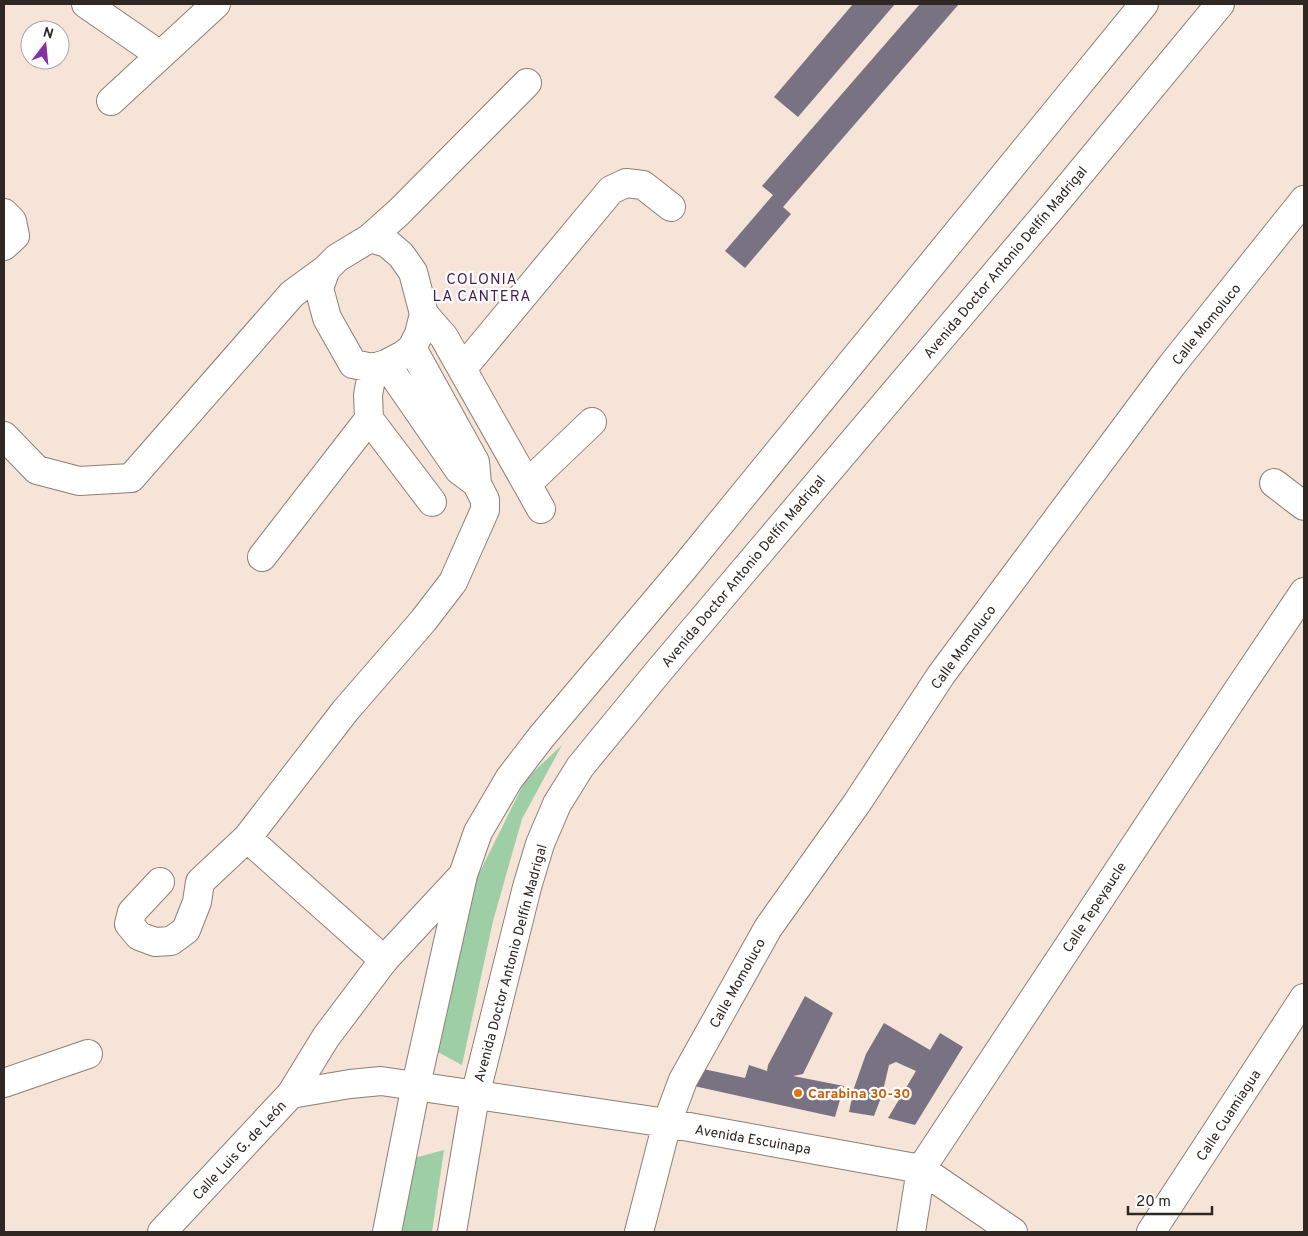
<svg xmlns="http://www.w3.org/2000/svg" width="1308" height="1236" viewBox="0 0 1308 1236" font-family="Overpass,sans-serif">
  <style>
    .green { fill: #9ecea6 }
    .building { fill: #797282 }
    .lines { fill: none; stroke-linecap: round; stroke-linejoin: round }
    .minor-casing { stroke: #8e7f73; stroke-width: 30 }
    .major-casing { stroke: #8e7f73; stroke-width: 30 }
    .minor { stroke: #fff; stroke-width: 28 }
    .major { stroke: #fff; stroke-width: 28 }
    .food-dot { fill: #e8710a; stroke: #fff; stroke-width: 2 }
    .labels { text-anchor: middle; stroke-width: 4.5; stroke-linejoin: round; paint-order: stroke }
    .street-label { font-size: 14px; fill: #2e2722; stroke: #fff }
    .food-label { font-size: 14px; font-weight: bold; fill: #c56008; stroke: #fff; text-anchor: start }
    .neighbourhood-label { font-size: 15px; letter-spacing: 1px; fill: #451d52; stroke: #fff }
  </style>
  <rect width="100%" height="100%" fill="#f5e4d7"/>
  <path class="green" d="M 562,745 L 522,819 L 493,921 L 462,1065 L 434,1050 L 465,902 L 526,779 Z
    M 444,1150 L 432,1232 L 401,1232 L 414,1158 Z"/>
  <path class="building" d="M 853,4 L 895,4 L 798,117 L 774,97 Z
    M 920,4 L 959,4 L 783,207 L 791,214 L 745,268 L 725,251 L 773,195 L 762,186 Z
    M 805,996 L 833,1013 L 803,1074 L 793,1076 L 844,1086 L 835,1117 L 685,1084 L 694,1067 L 745,1078 L 749,1065 L 767,1071 L 768,1065 Z
    M 884,1023 L 930,1050 L 940,1033 L 963,1047 L 915,1125 L 888,1118 L 916,1071 L 896,1062 L 889,1065 L 882,1095 L 874,1116 L 849,1112 L 854,1088 L 866,1054 Z"/>
  <g class="lines">
    <g class="minor-casing">
      <path id="minor" d="M 86,4 L 160,55
        M 111,101 L 216,4
        M 4,213 L 12,221 L 15,236 L 4,246
        M 370,238 L 387,243 L 401,255 L 413,272 L 424,314 L 419,334 L 412,348 L 403,355 L 386,364 L 373,368 L 353,364 L 327,318 L 319,288 L 326,269 L 337,258 Z
        M 370,238 L 399,212 L 527,83
        M 424,314 L 444,337 L 527,484 L 592,422
        M 386,364 L 459,470 L 475,482
        M 373,368 L 368,395 L 369,419 L 432,502
        M 463,368 L 611,190 L 626,183 L 643,185 L 671,207
        M 4,436 L 37,470 L 79,481 L 131,478 L 292,294 L 326,269
        M 1274,483 L 1304,506
        M 527,484 L 541,509
        M 262,557 L 369,419
        M 247,838 L 384,960
        M 160,882 L 132,912 L 129,924 L 139,936 L 155,942 L 171,941 L 186,930 L 197,902 L 200,882 L 247,838 L 345,711 L 423,621 L 453,582 L 485,510 L 485,500 L 477,484 L 475,462 L 412,348
        M 4,1083 L 88,1054
        M 162,1232 L 291,1094 L 350,1084 L 381,1081 L 667,1123 L 921,1169 L 1013,1232
        M 639,1232 L 667,1123 L 683,1080 L 768,928 L 857,803 L 941,675 L 1172,365 L 1304,200
        M 911,1232 L 921,1169 L 1236,693 L 1304,592
        M 1151,1232 L 1304,998"/>
    </g>
    <g class="major-casing">
      <path id="major" d="M 291,1094 L 326,1037 L 384,960 L 462,876
        M 387,1232 L 416,1085 L 463,875 L 478,832 L 509,779 L 542,736 L 683,569 L 1144,4
        M 452,1232 L 475,1096 L 527,887 L 540,844 L 557,804 L 580,767 L 658,672 L 1057,201 L 1220,4"/>
    </g>
    <use href="#minor" class="minor"/>
    <use href="#major" class="major"/>
  </g>
  <circle class="food-dot" cx="798" cy="1093" r="5"/>
  <g class="labels">
    <g class="street-label">
      <text transform="translate(1005 262) rotate(-50)" y="5">Avenida Doctor Antonio Delfín Madrigal</text>
      <text transform="translate(1206 324) rotate(-51)" y="5">Calle Momoluco</text>
      <text transform="translate(743 571) rotate(-50)" y="5">Avenida Doctor Antonio Delfín Madrigal</text>
      <text transform="translate(963 647) rotate(-54)" y="5">Calle Momoluco</text>
      <text transform="translate(1094 907) rotate(-57)" y="5">Calle Tepeyaucle</text>
      <text transform="translate(510 963) rotate(-75)" y="5">Avenida Doctor Antonio Delfín Madrigal</text>
      <text transform="translate(737 983) rotate(-61)" y="5">Calle Momoluco</text>
      <text transform="translate(1228 1115) rotate(-57)" y="5">Calle Cuamiagua</text>
      <text transform="translate(753 1139) rotate(10)" y="5">Avenida Escuinapa</text>
      <text transform="translate(239 1150) rotate(-47)" y="5">Calle Luis G. de León</text>
    </g>
    <g class="food-label">
      <text x="808" y="1098">Carabina 30-30</text>
    </g>
    <g class="neighbourhood-label">
      <text x="482" y="284">COLONIA<tspan x="482" dy="17">LA CANTERA</tspan></text>
    </g>
  </g>
  <rect width="1308" height="1236" fill="none" stroke="#2e2722" stroke-width="10"/>
  <g transform="translate(45 45) rotate(16)"><circle r="24" fill="#ffffff" stroke="#aba9a7"/>
  <path d="M0-4L9 19L0 12L-9 19Z" fill="#85319f"/>
  <text y="-8" font-size="14" font-weight="bold" text-anchor="middle" fill="#2e2722">N</text>
  </g>
  <path d="M1128 1206v8h84v-8" fill="none" stroke="#2e2722" stroke-width="2.5"/>
  <text x="1136" y="1206" font-size="15" fill="#2e2722" stroke="#ffffff" stroke-width="4" paint-order="stroke">20 m</text>
</svg>
